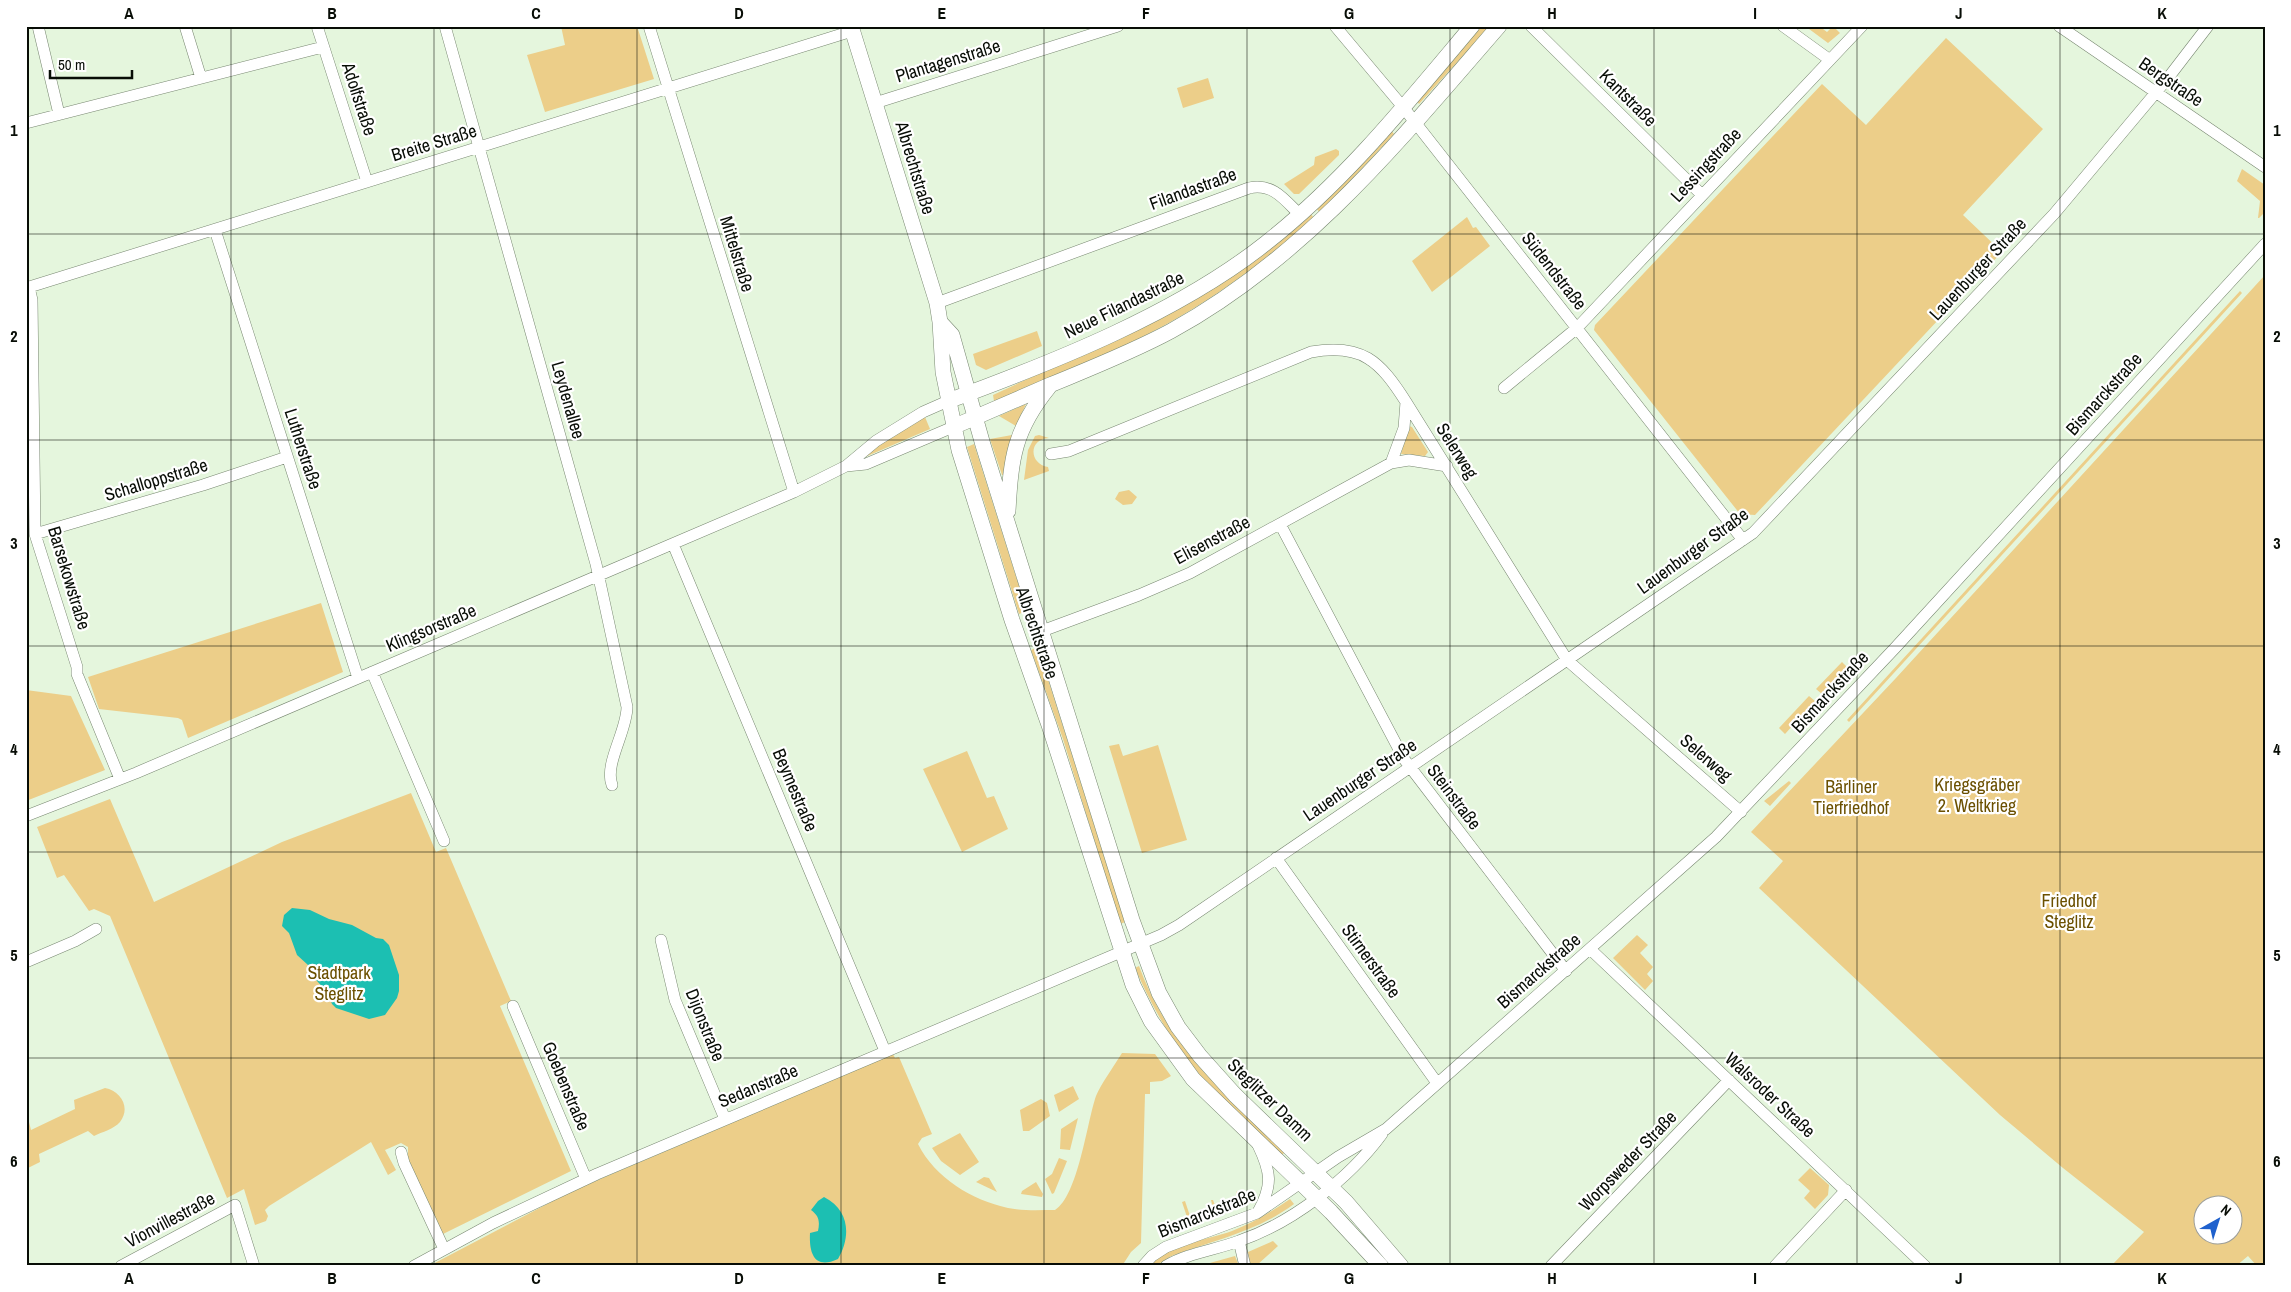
<svg xmlns="http://www.w3.org/2000/svg" width="2291" height="1292" viewBox="0 0 2291 1292" font-family="'Archivo Narrow',sans-serif">
  <style>
    .green { fill: #ecce89; fill-rule: evenodd }
    .water { fill: #1cbfb2 }
    .lines { fill: none; stroke-linecap: round; stroke-linejoin: round }
    .minor-casing { stroke: #788771; stroke-width: 12 }
    .major-casing { stroke: #788771; stroke-width: 16 }
    .minor { stroke: #fff; stroke-width: 11 }
    .major { stroke: #fff; stroke-width: 15 }
    .grid { fill: none; stroke: #080d06; stroke-width: 1; stroke-opacity: 0.55 }
    .labels { text-anchor: middle; stroke-width: 4.5; stroke-linejoin: round; paint-order: stroke }
    .street-label { font-size: 18px; fill: #080d06; stroke: #fff }
    .park-label { font-size: 18px; fill: #6b5000; stroke: #fff }
    .neatline { fill: none; stroke: #080d06; stroke-width: 2 }
    .grid-label { font-size: 16px; text-anchor: middle; font-weight: bold; fill: #080d06 }
  </style>
  <rect width="100%" height="100%" fill="#e5f6dd"/>
  <path class="green" d="M 561,26 L 637,26 L 654,79 L 545,112 L 527,55 L 565,45 Z
    M 1481,26 L 1490,26 L 1419,104 L 1416,100 Z
    M 1805,26 L 1819,26 L 1827,32 L 1833,26 L 1840,33 L 1828,43 Z
    M 1946,38 L 2043,129 L 1963,215 L 2002,252 L 1755,515 L 1740,514 L 1594,330 L 1595,325 L 1822,84 L 1866,125 Z
    M 1208,78 L 1214,98 L 1183,108 L 1177,88 Z
    M 1390,129 L 1394,134 L 1320,213 L 1316,208 Z
    M 1336,149 L 1339,151 L 1339,155 L 1299,194 L 1294,194 L 1284,184 L 1314,165 L 1315,157 Z
    M 2242,169 L 2265,185 L 2265,212 L 2259,218 L 2258,218 L 2260,201 L 2237,181 Z
    M 1310,213 L 1314,218 C 1268,258 1220,295 1165,325 C 1111,355 1052,377 994,401 L 993,395 L 1073,358 Z
    M 1467,217 L 1473,228 L 1476,227 L 1490,246 L 1432,292 L 1412,261 Z
    M 2265,275 L 2265,1266 L 2257,1266 L 2248,1256 L 2236,1266 L 2111,1266 L 2144,1232 L 2063,1168 L 2000,1115 L 1759,888 L 1783,861 L 1751,832 L 1896,678 ZM 2204,1204 L 2234,1204 L 2234,1234 L 2204,1234 Z
    M 2240,291 L 2242,293 L 1849,722 L 1847,720 Z
    M 1037,331 L 1042,346 L 986,370 L 976,365 L 973,354 Z
    M 1026,404 L 1016,426 L 999,416 Z
    M 925,417 L 930,429 L 865,457 L 864,454 Z
    M 1409,426 L 1412,427 L 1428,452 L 1425,456 L 1401,454 Z
    M 1012,435 L 1003,475 L 1002,475 L 990,439 Z
    M 1039,435 L 1049,438 C 1028,439 1029,464 1048,467 L 1049,471 L 1024,480 L 1028,450 L 1035,436 Z
    M 974,444 L 1027,611 L 1019,614 L 967,447 Z
    M 1129,490 L 1137,497 L 1132,504 L 1123,505 L 1115,499 L 1119,492 Z
    M 321,603 L 343,672 L 188,738 L 182,720 L 178,718 L 99,709 L 88,677 Z
    M 1036,648 L 1039,651 L 1125,922 L 1120,924 L 1063,739 L 1031,650 Z
    M 1842,662 L 1847,667 L 1822,694 L 1816,689 Z
    M 26,690 L 71,696 L 105,770 L 26,801 Z
    M 1809,696 L 1815,701 L 1785,734 L 1779,728 Z
    M 1119,744 L 1123,756 L 1158,745 L 1187,840 L 1142,853 L 1109,746 Z
    M 967,751 L 987,798 L 994,796 L 1008,829 L 962,852 L 923,769 Z
    M 1789,781 L 1791,783 L 1770,806 L 1764,801 Z
    M 411,793 L 436,852 L 446,848 L 511,1001 L 500,1006 L 571,1171 L 443,1234 L 408,1160 L 408,1147 L 401,1143 L 385,1150 L 396,1170 L 388,1175 L 371,1142 L 269,1206 L 265,1210 L 268,1216 L 266,1221 L 255,1225 L 244,1189 L 227,1198 L 110,916 L 94,909 L 89,911 L 64,875 L 57,878 L 37,827 L 110,799 L 154,902 L 282,842 Z
    M 1637,935 L 1648,945 L 1640,953 L 1653,967 L 1647,974 L 1653,981 L 1645,990 L 1613,958 Z
    M 1139,966 C 1168,1046 1225,1095 1285,1152 L 1282,1155 C 1251,1125 1217,1097 1190,1063 C 1167,1034 1150,1002 1135,968 Z
    M 1122,1053 L 1155,1054 L 1171,1076 L 1162,1081 L 1150,1082 L 1150,1094 L 1145,1094 L 1141,1243 L 1131,1252 L 1122,1266 L 429,1266 L 551,1202 L 551,1200 L 893,1054 L 895,1058 L 899,1057 L 932,1134 L 922,1138 L 918,1144 C 935,1178 972,1200 1008,1208 C 1023,1211 1039,1210 1055,1210 C 1078,1196 1087,1122 1096,1096 C 1101,1084 1114,1066 1122,1053 Z
    M 1073,1086 L 1079,1099 L 1059,1112 L 1054,1095 Z
    M 105,1088 C 121,1091 131,1108 120,1122 C 114,1129 102,1132 94,1136 L 88,1131 L 39,1154 L 40,1162 L 26,1169 L 26,1124 L 29,1122 L 31,1130 L 75,1109 L 74,1100 Z
    M 1041,1099 L 1047,1103 L 1050,1116 L 1029,1131 L 1023,1131 L 1020,1110 Z
    M 1078,1118 L 1070,1150 L 1060,1149 L 1061,1129 Z
    M 960,1133 L 979,1162 L 960,1175 L 941,1161 L 932,1148 Z
    M 1059,1158 L 1067,1161 L 1054,1193 L 1052,1194 L 1045,1179 L 1052,1174 Z
    M 1810,1168 L 1829,1185 L 1828,1195 L 1815,1209 L 1804,1198 L 1810,1191 L 1798,1180 Z
    M 984,1177 L 989,1178 L 997,1192 L 976,1182 Z
    M 1036,1182 L 1043,1194 L 1042,1197 L 1021,1194 L 1022,1191 Z
    M 1238,1191 L 1245,1200 L 1188,1220 L 1182,1202 L 1185,1201 L 1190,1216 L 1213,1208 L 1211,1200 L 1213,1200 L 1216,1208 L 1238,1200 L 1236,1192 Z
    M 1290,1199 L 1294,1204 C 1258,1231 1216,1240 1174,1255 C 1166,1258 1159,1266 1150,1266 C 1170,1244 1206,1240 1232,1231 C 1253,1223 1271,1212 1290,1199 Z
    M 1273,1241 L 1278,1246 L 1257,1265 L 1250,1266 L 1248,1252 Z
    M 1235,1256 L 1239,1266 L 1199,1266 Z"/>
  <path class="water" d="M 292,908 L 310,910 L 329,919 L 352,925 L 376,938 L 383,939 L 389,945 L 399,975 L 399,991 L 397,998 L 385,1015 L 369,1019 L 336,1008 L 332,1004 L 328,993 L 317,981 L 308,965 L 297,955 L 289,933 L 282,926 L 284,915 Z
    M 824,1197 C 850,1210 851,1237 838,1259 C 814,1270 809,1253 810,1233 L 818,1231 C 820,1221 819,1216 811,1210 L 818,1201 Z"/>
  <g class="lines">
    <g class="minor-casing">
      <path id="minor" d="M 38,26 L 59,114
        M 185,26 L 201,78
        M 317,26 L 367,182
        M 445,26 L 596,564 L 627,707 C 627,731 604,764 612,785
        M 649,26 L 794,492
        M 1335,26 L 1403,107 L 1743,540
        M 1531,26 L 1702,195
        M 1783,26 L 1830,60
        M 2059,26 L 2265,167
        M 875,103 L 1118,26
        M 26,123 L 323,47
        M 215,230 L 358,678
        M 29,287 L 32,300 L 35,534 L 77,667 L 77,674 L 120,779
        M 26,288 L 852,31
        M 937,303 L 1249,188 C 1273,183 1284,199 1300,215
        M 1504,388 L 1577,328 L 1862,26
        M 1051,454 L 1069,451 L 1311,352 C 1362,343 1380,361 1406,402 L 1567,660 L 1741,812
        M 1391,463 L 1404,428 L 1406,402
        M 846,466 L 866,464 L 953,427
        M 1280,524 L 1404,759 L 1566,971
        M 35,534 L 203,485 L 287,457
        M 673,544 L 885,1051
        M 1042,631 L 1139,595 L 1190,573 L 1391,463 L 1409,460 L 1447,466
        M 372,672 L 444,841
        M 26,816 L 136,773 L 794,492 L 846,466 L 876,441 L 923,412 L 948,401
        M 1276,858 L 1437,1083
        M 661,940 L 675,1000 L 725,1119
        M 1590,949 L 1925,1266
        M 26,962 L 75,941 L 96,929
        M 513,1006 L 586,1179
        M 1258,1145 C 1271,1172 1273,1185 1258,1212
        M 401,1152 L 404,1163 L 444,1249
        M 1239,1241 L 1245,1266
        M 121,1266 L 235,1205 L 254,1266
        M 414,1266 L 493,1223 L 597,1174 L 1161,935 L 1179,925 L 1753,533 L 2054,214 L 2168,78 L 2208,26
        M 1143,1266 L 1152,1256 L 1166,1247 L 1257,1213 L 1338,1157 L 1386,1129 L 1716,837 L 1895,648 L 2265,244
        M 1166,1266 C 1188,1253 1215,1250 1239,1241 C 1292,1223 1349,1179 1382,1134
        M 1551,1266 L 1729,1080
        M 1775,1266 L 1846,1190"/>
    </g>
    <g class="major-casing">
      <path id="major" d="M 851,26 L 937,303 L 940,322 L 943,372 L 959,450 L 1012,620 L 1049,725 L 1133,985 L 1151,1021 L 1193,1079 L 1331,1212 L 1381,1266
        M 940,322 L 952,335 L 983,445 L 1132,920 L 1159,993 L 1178,1027 L 1200,1056 L 1235,1095 L 1346,1202 L 1401,1266
        M 948,401 C 1054,362 1178,313 1266,243 C 1345,181 1408,102 1472,26
        M 953,427 C 986,413 1018,399 1050,385 C 1091,368 1132,352 1171,331 C 1306,257 1400,140 1499,26
        M 1008,511 C 1011,458 1014,430 1049,387"/>
    </g>
    <use href="#minor" class="minor"/>
    <use href="#major" class="major"/>
  </g>
  <path class="grid" d="M 231,26 L 231,1266M 434,26 L 434,1266M 637,26 L 637,1266M 841,26 L 841,1266M 1044,26 L 1044,1266M 1247,26 L 1247,1266M 1450,26 L 1450,1266M 1654,26 L 1654,1266M 1857,26 L 1857,1266M 2060,26 L 2060,1266M 26,234 L 2265,234M 26,440 L 2265,440M 26,646 L 2265,646M 26,852 L 2265,852M 26,1058 L 2265,1058"/>
  <g class="labels">
    <g class="street-label">
      <text transform="translate(948 61) rotate(-17)" y="6">Plantagenstraße</text>
      <text transform="translate(2171 82) rotate(34)" y="6">Bergstraße</text>
      <text transform="translate(1628 98) rotate(45)" y="6">Kantstraße</text>
      <text transform="translate(359 99) rotate(72)" y="6">Adolfstraße</text>
      <text transform="translate(434 143) rotate(-17)" y="6">Breite Straße</text>
      <text transform="translate(1706 165) rotate(-47)" y="6">Lessingstraße</text>
      <text transform="translate(915 168) rotate(73)" y="6">Albrechtstraße</text>
      <text transform="translate(1193 189) rotate(-20)" y="6">Filandastraße</text>
      <text transform="translate(737 254) rotate(73)" y="6">Mittelstraße</text>
      <text transform="translate(1978 269) rotate(-47)" y="6">Lauenburger Straße</text>
      <text transform="translate(1554 271) rotate(52)" y="6">Südendstraße</text>
      <text transform="translate(1124 305) rotate(-26)" y="6">Neue Filandastraße</text>
      <text transform="translate(2104 394) rotate(-48)" y="6">Bismarckstraße</text>
      <text transform="translate(568 400) rotate(74)" y="6">Leydenallee</text>
      <text transform="translate(303 449) rotate(72)" y="6">Lutherstraße</text>
      <text transform="translate(1457 451) rotate(58)" y="6">Selerweg</text>
      <text transform="translate(156 480) rotate(-17)" y="6">Schalloppstraße</text>
      <text transform="translate(1212 540) rotate(-28)" y="6">Elisenstraße</text>
      <text transform="translate(1693 551) rotate(-36)" y="6">Lauenburger Straße</text>
      <text transform="translate(69 578) rotate(73)" y="6">Barsekowstraße</text>
      <text transform="translate(431 628) rotate(-23)" y="6">Klingsorstraße</text>
      <text transform="translate(1037 633) rotate(71)" y="6">Albrechtstraße</text>
      <text transform="translate(1830 692) rotate(-47)" y="6">Bismarckstraße</text>
      <text transform="translate(1706 758) rotate(41)" y="6">Selerweg</text>
      <text transform="translate(1360 780) rotate(-34)" y="6">Lauenburger Straße</text>
      <text transform="translate(795 790) rotate(67)" y="6">Beymestraße</text>
      <text transform="translate(1454 797) rotate(53)" y="6">Steinstraße</text>
      <text transform="translate(1371 961) rotate(54)" y="6">Stirnerstraße</text>
      <text transform="translate(1539 971) rotate(-41)" y="6">Bismarckstraße</text>
      <text transform="translate(705 1025) rotate(68)" y="6">Dijonstraße</text>
      <text transform="translate(566 1086) rotate(67)" y="6">Goebenstraße</text>
      <text transform="translate(758 1086) rotate(-23)" y="6">Sedanstraße</text>
      <text transform="translate(1770 1095) rotate(43)" y="6">Walsroder Straße</text>
      <text transform="translate(1270 1100) rotate(44)" y="6">Steglitzer Damm</text>
      <text transform="translate(1628 1161) rotate(-46)" y="6">Worpsweder Straße</text>
      <text transform="translate(1207 1213) rotate(-22)" y="6">Bismarckstraße</text>
      <text transform="translate(170 1220) rotate(-28)" y="6">Vionvillestraße</text>
    </g>
    <g class="park-label">
      <text x="1977" y="791">Kriegsgräber<tspan x="1977" dy="21">2. Weltkrieg</tspan></text>
      <text x="1851" y="793">Bärliner<tspan x="1851" dy="21">Tierfriedhof</tspan></text>
      <text x="2069" y="907">Friedhof<tspan x="2069" dy="21">Steglitz</tspan></text>
      <text x="339" y="979">Stadtpark<tspan x="339" dy="21">Steglitz</tspan></text>
    </g>
  </g>
  <rect width="2291" height="1292" fill="none" stroke="#ffffff" stroke-width="55"/>
  <g transform="translate(2218 1220) rotate(39)"><circle r="24" fill="#ffffff" stroke="#9c9e9b"/>
  <path d="M0-4L9 19L0 12L-9 19Z" fill="#1f61cd"/>
  <text y="-8" font-size="14" font-weight="bold" text-anchor="middle" fill="#080d06">N</text>
  </g>
  <path d="M50 70v8h82v-8" fill="none" stroke="#080d06" stroke-width="2.5"/>
  <text x="58" y="70" font-size="15" fill="#080d06" stroke="#ffffff" stroke-width="4" paint-order="stroke">50 m</text>
  <rect x="28" y="28" width="2236" height="1236" class="neatline"/>
  <g class="grid-label">
    <text x="129" y="19">A</text>
    <text x="332" y="19">B</text>
    <text x="536" y="19">C</text>
    <text x="739" y="19">D</text>
    <text x="942" y="19">E</text>
    <text x="1146" y="19">F</text>
    <text x="1349" y="19">G</text>
    <text x="1552" y="19">H</text>
    <text x="1755" y="19">I</text>
    <text x="1959" y="19">J</text>
    <text x="2162" y="19">K</text>
    <text x="14" y="136">1</text>
    <text x="2277" y="136">1</text>
    <text x="14" y="342">2</text>
    <text x="2277" y="342">2</text>
    <text x="14" y="549">3</text>
    <text x="2277" y="549">3</text>
    <text x="14" y="755">4</text>
    <text x="2277" y="755">4</text>
    <text x="14" y="961">5</text>
    <text x="2277" y="961">5</text>
    <text x="14" y="1167">6</text>
    <text x="2277" y="1167">6</text>
    <text x="129" y="1284">A</text>
    <text x="332" y="1284">B</text>
    <text x="536" y="1284">C</text>
    <text x="739" y="1284">D</text>
    <text x="942" y="1284">E</text>
    <text x="1146" y="1284">F</text>
    <text x="1349" y="1284">G</text>
    <text x="1552" y="1284">H</text>
    <text x="1755" y="1284">I</text>
    <text x="1959" y="1284">J</text>
    <text x="2162" y="1284">K</text>
  </g>
</svg>
